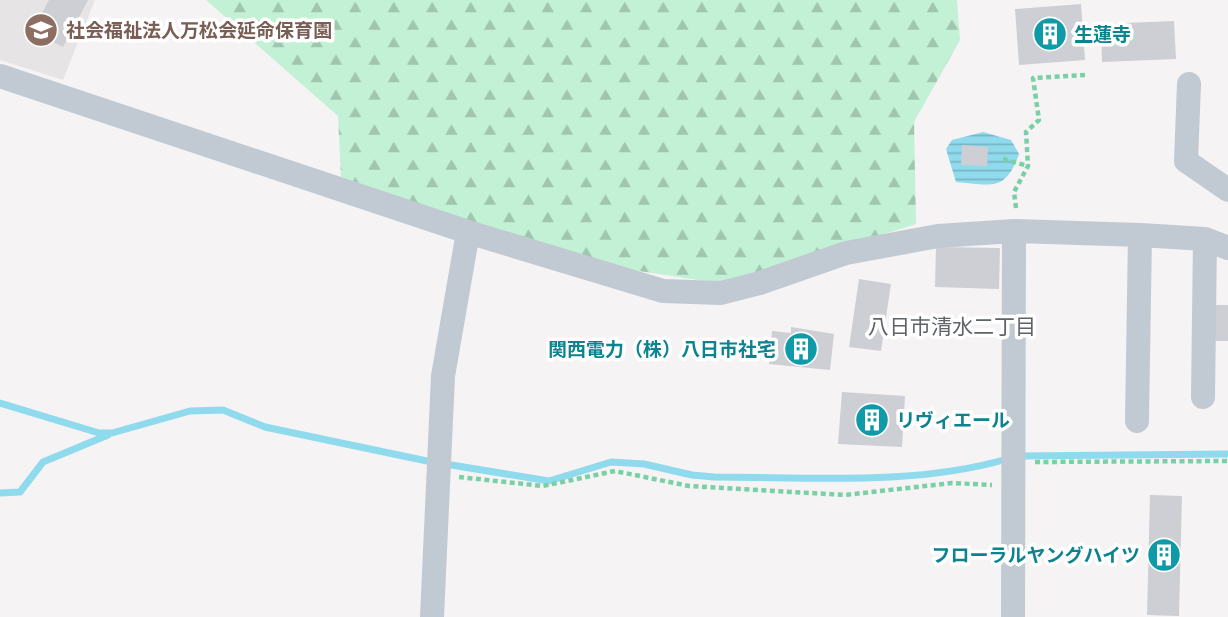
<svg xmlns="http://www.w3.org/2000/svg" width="1228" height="617" viewBox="0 0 1228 617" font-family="Mulish,'Noto Sans JP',sans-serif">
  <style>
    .education { fill: #e6e4e5 }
    .forest { fill: url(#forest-firs) }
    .water { fill: url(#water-rules) }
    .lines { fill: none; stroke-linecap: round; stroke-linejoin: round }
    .stream { stroke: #90daee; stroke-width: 7 }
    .building { fill: #cdcfd5 }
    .path { stroke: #7ad0a6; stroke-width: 4.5; stroke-dasharray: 5 3.5; stroke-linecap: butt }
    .street { stroke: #c1cad2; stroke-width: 24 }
    .labels { text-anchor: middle; stroke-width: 7; stroke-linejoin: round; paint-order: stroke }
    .education-label { font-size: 19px; font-weight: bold; fill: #785e54; stroke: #fff; text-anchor: start }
    .culture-label { font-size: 19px; font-weight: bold; fill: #0d838f; stroke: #fff; text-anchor: start }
    .neighbourhood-label { font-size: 21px; fill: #5f6368; stroke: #fff }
  </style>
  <defs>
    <pattern id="forest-firs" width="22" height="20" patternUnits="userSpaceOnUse" patternTransform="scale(1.75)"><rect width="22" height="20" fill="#c3f1d5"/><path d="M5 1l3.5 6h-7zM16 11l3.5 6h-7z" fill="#a0c6b0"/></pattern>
    <pattern id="water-rules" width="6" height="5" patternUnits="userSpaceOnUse" patternTransform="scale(1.75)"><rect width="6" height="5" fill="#90daee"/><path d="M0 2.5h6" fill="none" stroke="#78b4c4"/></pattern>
  </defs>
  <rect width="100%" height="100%" fill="#f5f3f3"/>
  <path class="education" d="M 0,0 L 95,0 L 63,80 L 0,60 Z"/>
  <path class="forest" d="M 206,0 L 957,0 L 960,40 L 914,122 L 916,224 L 725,284 L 619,268 L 512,237 L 341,177 L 338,116 Z"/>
  <path class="water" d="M 983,132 L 1011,140 L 1019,154 C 1005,192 992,185 956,182 L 946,149 L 952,140 Z"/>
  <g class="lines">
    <path class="stream" d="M 0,403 L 99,433 L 112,433 L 190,411 L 223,410 L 265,427 L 427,461 L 549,481 L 611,462 L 644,464 L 692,475 L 714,477 C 810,477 914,486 1007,459
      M 1019,456 L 1228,454
      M 0,493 L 20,492 L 43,462 L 108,435"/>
  </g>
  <path class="building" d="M 49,0 L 88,0 L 63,47 L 32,31 Z
    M 1081,4 L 1085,60 L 1019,65 L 1015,9 Z
    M 1174,21 L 1176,59 L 1102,62 L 1101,24 Z
    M 962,145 L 988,147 L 987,166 L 961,165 Z
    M 936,247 L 1000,248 L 999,289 L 935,287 Z
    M 859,279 L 891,284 L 881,351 L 849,347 Z
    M 1213,305 L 1228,305 L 1228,341 L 1212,341 Z
    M 791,327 L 834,334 L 830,370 L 769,364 L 772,331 L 791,333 Z
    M 842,392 L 905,396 L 902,447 L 838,444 Z
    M 1150,495 L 1182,496 L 1179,616 L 1147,615 Z"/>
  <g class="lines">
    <path class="path" d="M 1003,159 L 1028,166
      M 1016,208 L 1014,192 L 1028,166 L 1026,132 L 1039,120 L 1033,78 L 1085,75
      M 1035,462 L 1228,461
      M 459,477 L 543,486 L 615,471 L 689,486 L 845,495 L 952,483 L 992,485"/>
    <path class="street" d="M 0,76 L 468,232 L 663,291 L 721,293 L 760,283 L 846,253 L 938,236 L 1014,231 L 1140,235 L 1205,239 L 1228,248
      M 1189,84 L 1186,161 L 1228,190
      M 1203,397 L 1205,239
      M 1137,421 L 1140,235
      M 432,617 L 443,376 L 468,232
      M 1013,617 L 1014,231"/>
  </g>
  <defs>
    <g id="school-disc" transform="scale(1.75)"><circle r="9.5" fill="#8d6e63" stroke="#fff"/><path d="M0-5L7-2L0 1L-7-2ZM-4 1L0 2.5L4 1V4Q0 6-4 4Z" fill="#fff"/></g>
    <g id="building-disc" transform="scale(1.75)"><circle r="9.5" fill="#0f9aa8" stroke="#fff"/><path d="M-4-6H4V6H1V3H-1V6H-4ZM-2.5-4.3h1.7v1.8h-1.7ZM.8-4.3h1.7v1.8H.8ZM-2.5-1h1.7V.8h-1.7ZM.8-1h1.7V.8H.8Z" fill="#fff"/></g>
  </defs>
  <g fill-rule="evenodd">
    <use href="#school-disc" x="41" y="30"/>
    <use href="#building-disc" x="1050" y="34"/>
    <use href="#building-disc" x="801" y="349"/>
    <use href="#building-disc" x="872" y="420"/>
    <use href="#building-disc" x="1164" y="555"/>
  </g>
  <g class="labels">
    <g class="education-label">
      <text x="66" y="37">社会福祉法人万松会延命保育園</text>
    </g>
    <g class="culture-label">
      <text x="1074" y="41">生蓮寺</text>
      <text x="776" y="356" text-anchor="end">関西電力（株）八日市社宅</text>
      <text x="896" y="427">リヴィエール</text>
      <text x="1140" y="562" text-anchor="end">フローラルヤングハイツ</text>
    </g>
    <g class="neighbourhood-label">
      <text x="952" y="334">八日市清水二丁目</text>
    </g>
  </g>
</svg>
